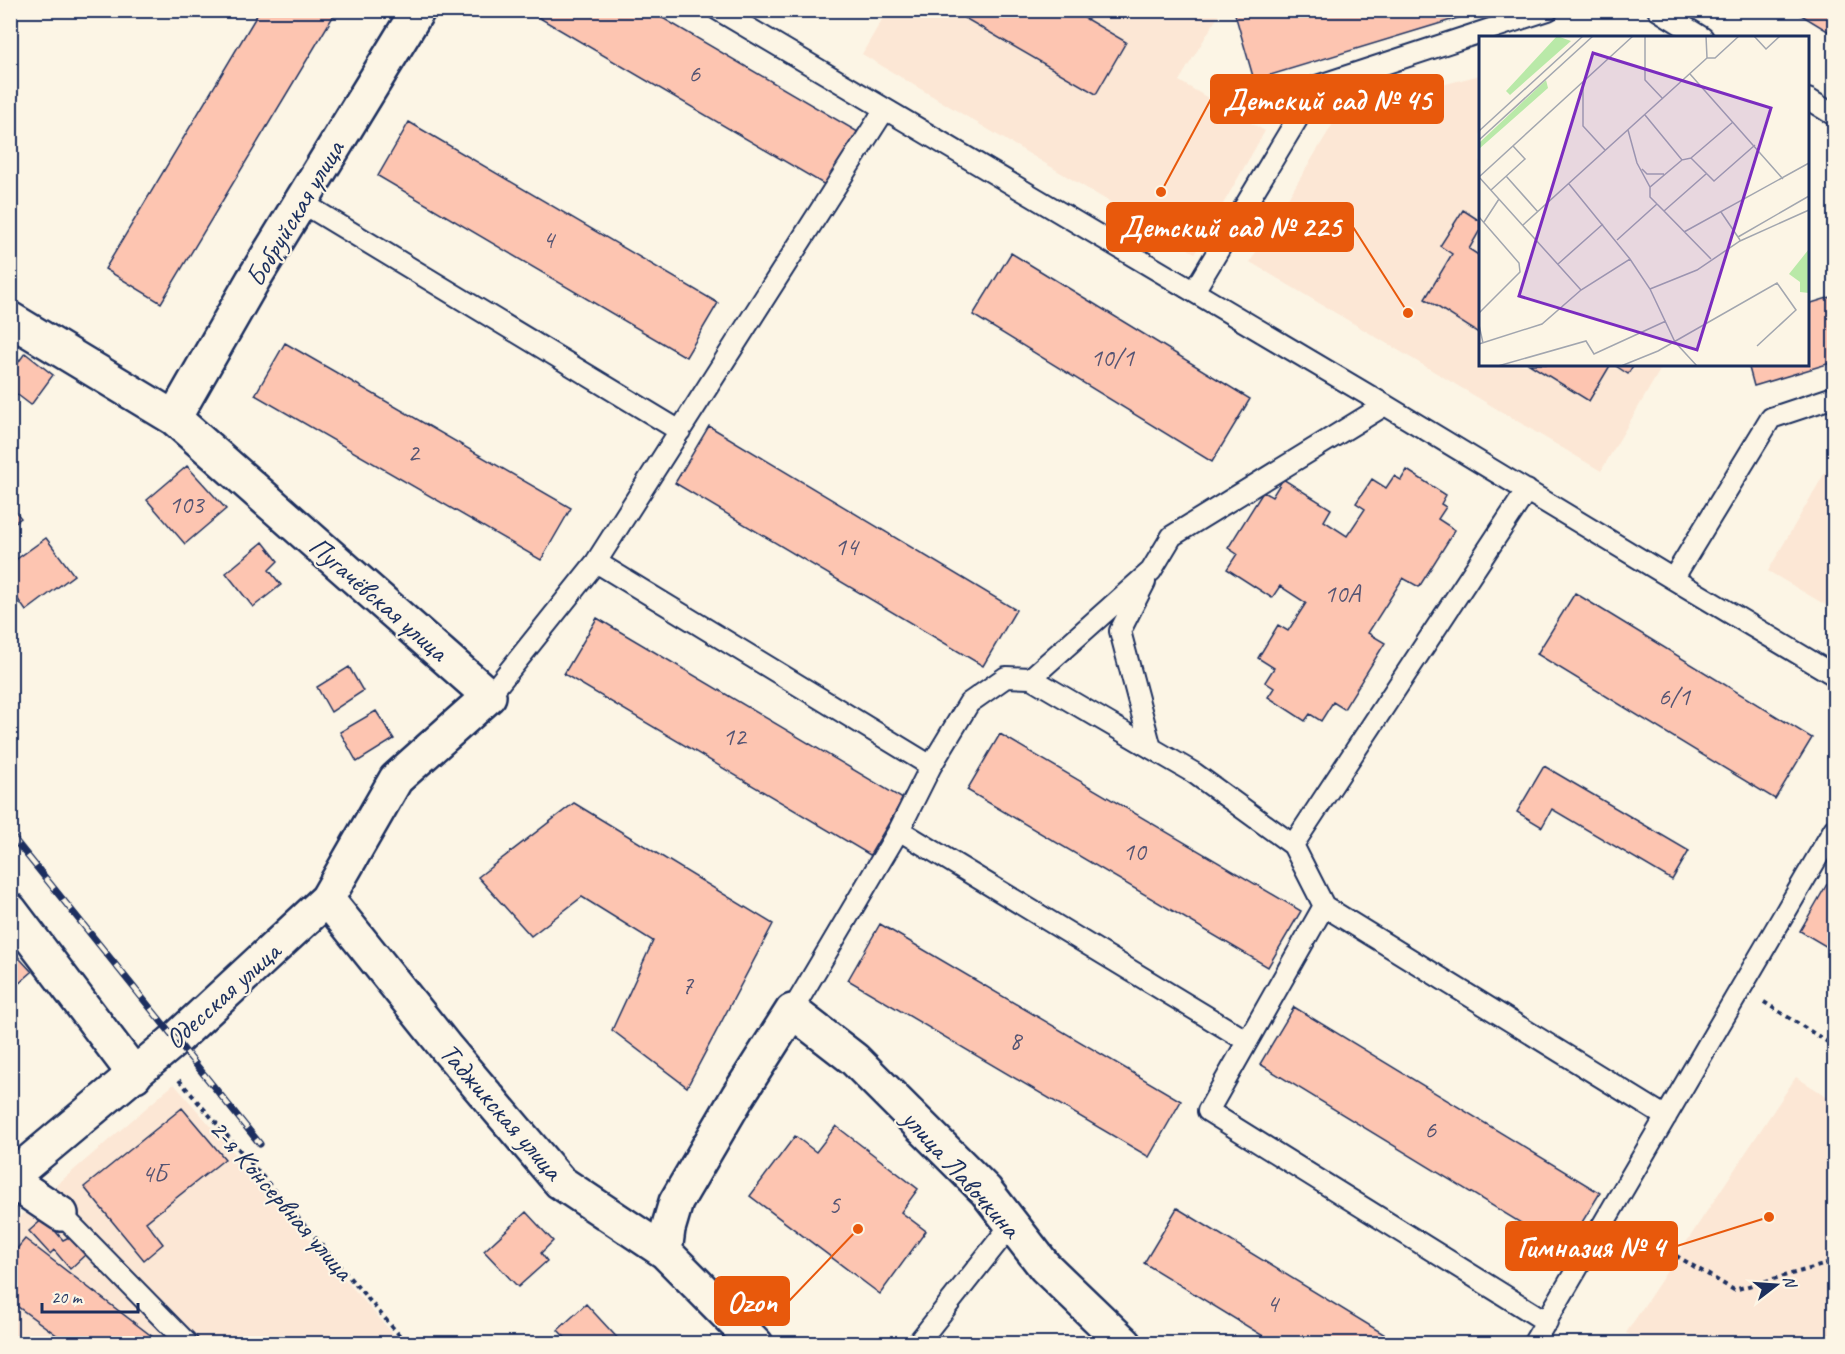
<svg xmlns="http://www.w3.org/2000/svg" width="1845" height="1354" viewBox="0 0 1845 1354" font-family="Caveat,sans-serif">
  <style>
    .built { fill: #fce7d5 }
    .building { fill: #fdc5b1; stroke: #1b2f5e; stroke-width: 1.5 }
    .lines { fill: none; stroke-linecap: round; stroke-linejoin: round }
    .lane-casing { stroke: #1b2f5e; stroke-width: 24 }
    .street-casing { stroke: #1b2f5e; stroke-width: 38 }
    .path { stroke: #1b2f5e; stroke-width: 4; stroke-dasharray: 4.5 4.5; stroke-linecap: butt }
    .lane { stroke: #fcf5e5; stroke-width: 20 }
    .street { stroke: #fcf5e5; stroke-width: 33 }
    .rail-casing { stroke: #1b2f5e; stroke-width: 7 }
    .rail { stroke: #fcf5e5; stroke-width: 4.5; stroke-dasharray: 14; stroke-linecap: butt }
    .labels { text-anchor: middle; stroke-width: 4.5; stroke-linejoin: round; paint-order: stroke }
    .number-label { font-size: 26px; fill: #545473 }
    .street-label { font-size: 28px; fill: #1b2f5e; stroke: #fcf5e5 }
    .inset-road { fill: none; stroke: #a2a6af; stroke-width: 1.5 }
    .view { fill: #7b2cbf; fill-opacity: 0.15; stroke: #7b2cbf; stroke-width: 3 }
    .inset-edge { fill: none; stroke: #1b2f5e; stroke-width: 3 }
    .leader { fill: none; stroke: #e8590c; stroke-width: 2 }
    .callout-dot { fill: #e8590c; stroke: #fcf5e5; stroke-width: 2 }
    .callout { fill: #e8590c; stroke: #e8590c; stroke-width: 2 }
    .callout-label { font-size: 30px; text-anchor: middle; font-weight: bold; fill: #fff }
  </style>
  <rect width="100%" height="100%" fill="#fcf5e5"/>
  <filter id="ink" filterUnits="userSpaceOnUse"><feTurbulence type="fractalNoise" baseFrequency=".0167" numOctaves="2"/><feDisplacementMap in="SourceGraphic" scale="12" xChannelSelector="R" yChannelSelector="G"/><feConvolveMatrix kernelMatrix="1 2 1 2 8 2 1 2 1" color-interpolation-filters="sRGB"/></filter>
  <g filter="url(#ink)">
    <path class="built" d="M 887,11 L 1221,11 L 1179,81 L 1265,131 L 1195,253 L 862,54 Z
      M 1480,75 L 1480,364 L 1663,365 L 1601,471 L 1250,262 L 1340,112 Z
      M 1834,457 L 1834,610 L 1768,571 Z
      M 1796,1077 L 1834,1101 L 1834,1343 L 1633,1343 L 1635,1338 L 1626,1333 Z
      M 174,1084 L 401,1343 L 11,1343 L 10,1225 Z"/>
    <path class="building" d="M 260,10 L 337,10 L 161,303 L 105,269 Z
      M 526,10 L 649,10 L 863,135 L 832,189 Z
      M 951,10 L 1071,10 L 1126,42 L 1096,94 Z
      M 1246,10 L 1484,10 L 1254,80 L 1235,14 Z
      M 1793,10 L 1834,10 L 1834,35 Z
      M 409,122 L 718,303 L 686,357 L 378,176 Z
      M 1463,210 L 1480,221 L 1480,230 L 1469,249 L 1480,256 L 1480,334 L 1425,299 L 1452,254 L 1440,246 Z
      M 1011,253 L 1250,399 L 1212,462 L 973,315 Z
      M 1834,296 L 1834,362 L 1754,386 L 1748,364 L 1808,364 L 1808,304 Z
      M 285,343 L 571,508 L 541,560 L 255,395 Z
      M 25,353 L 53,375 L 31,405 L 10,389 L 10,374 Z
      M 1529,364 L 1611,364 L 1589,401 Z
      M 1613,364 L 1634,364 L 1628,374 Z
      M 709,426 L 1016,610 L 983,666 L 675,483 Z
      M 187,466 L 226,509 L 185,544 L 147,500 Z
      M 1407,470 L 1446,495 L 1441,504 L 1446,507 L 1438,519 L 1455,530 L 1419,587 L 1403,578 L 1368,633 L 1385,643 L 1344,709 L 1333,702 L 1321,721 L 1310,714 L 1305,721 L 1268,697 L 1274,688 L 1265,682 L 1274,668 L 1258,658 L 1278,625 L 1288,631 L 1306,603 L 1280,586 L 1272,598 L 1227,569 L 1237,554 L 1228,548 L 1263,492 L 1272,497 L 1283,479 L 1331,509 L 1324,521 L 1347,536 L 1365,509 L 1356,503 L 1372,479 L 1386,488 L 1394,476 L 1401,480 Z
      M 10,505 L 21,518 L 10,526 Z
      M 46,538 L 74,575 L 26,611 L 10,588 L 10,564 Z
      M 263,542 L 278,561 L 269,570 L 281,585 L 253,607 L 226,573 Z
      M 1575,593 L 1812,738 L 1775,799 L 1537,654 Z
      M 597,618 L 903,799 L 870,855 L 564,674 Z
      M 349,667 L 363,691 L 331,712 L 317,687 Z
      M 376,711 L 394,739 L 357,762 L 340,732 Z
      M 1000,734 L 1301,911 L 1268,967 L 967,790 Z
      M 1544,766 L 1689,851 L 1672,880 L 1552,809 L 1542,827 L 1517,812 Z
      M 574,803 L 773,924 L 687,1087 L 612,1030 L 653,941 L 582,897 L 531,936 L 478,877 Z
      M 1834,872 L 1834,951 L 1800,931 Z
      M 880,924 L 1181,1101 L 1149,1157 L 848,980 Z
      M 10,948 L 32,972 L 10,991 Z
      M 1294,1007 L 1600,1193 L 1565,1250 L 1260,1064 Z
      M 182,1108 L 225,1159 L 146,1222 L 163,1244 L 144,1260 L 84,1187 Z
      M 836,1126 L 918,1189 L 901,1212 L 926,1231 L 880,1294 L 750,1196 L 795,1136 L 816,1152 Z
      M 1177,1208 L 1400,1344 L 1276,1344 L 1144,1263 Z
      M 526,1212 L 553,1241 L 541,1253 L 547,1261 L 518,1287 L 484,1251 Z
      M 44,1218 L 63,1240 L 69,1237 L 85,1255 L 70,1269 L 54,1250 L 50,1254 L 29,1231 Z
      M 25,1239 L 162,1344 L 69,1344 L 10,1301 L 10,1257 Z
      M 586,1304 L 623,1344 L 571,1344 L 558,1330 Z"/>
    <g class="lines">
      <g class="lane-casing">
        <path id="lane" d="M 718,10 L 1385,405 L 1673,579 L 1834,675
          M 1658,10 L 1703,38
          M 1808,99 L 1834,115
          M 301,202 L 680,431
          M 1194,291 L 1317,86 L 1548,10
          M 1527,490 L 1293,845 L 1324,906 L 1208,1111 L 1547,1322
          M 596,562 L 931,766 L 899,830
          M 1673,579 L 1771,418 L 1834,397
          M 1145,582 L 1120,631 L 1151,748
          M 489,696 L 596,562 L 885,109
          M 931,766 L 969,703 L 1006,677 L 1031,678
          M 1293,845 L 1194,773 L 1031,678 L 1151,571 L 1172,536 L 1385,405
          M 1324,906 L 1666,1117
          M 792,1011 L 899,830 L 1247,1041
          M 61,1214 L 188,1344
          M 917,1344 L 1011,1225
          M 1533,1344 L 1834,829"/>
      </g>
      <g class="street-casing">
        <path id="street" d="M 10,319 L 174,418 L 489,696 L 396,779 L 327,899 L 176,1039 L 10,1178
          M 174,418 L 253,280 L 418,10
          M 327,899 L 447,1049 L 560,1182 L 665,1252 L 756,1344
          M 10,910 L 135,1075
          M 10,1180 L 61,1214
          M 665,1252 L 668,1229 L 676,1202 L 738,1096 L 792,1011 L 854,1059 L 986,1191 L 1045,1267 L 1125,1344"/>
      </g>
      <path class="path" d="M 1764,1002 L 1834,1046
        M 179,1080 L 407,1344
        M 1631,1226 L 1658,1245 L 1734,1290 L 1834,1262"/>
      <use href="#lane" class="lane"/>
      <use href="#street" class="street"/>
      <g class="rail-casing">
        <path id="rail" d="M 10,834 L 260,1144"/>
      </g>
      <use href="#rail" class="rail"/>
    </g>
  </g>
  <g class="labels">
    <g class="number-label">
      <text x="694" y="82">6</text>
      <text x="548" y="248">4</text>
      <text x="1112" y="366">10/1</text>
      <text x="413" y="461">2</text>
      <text x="186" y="513">103</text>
      <text x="846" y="555">14</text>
      <text x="1342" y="602">10А</text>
      <text x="1674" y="705">6/1</text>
      <text x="734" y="745">12</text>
      <text x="1134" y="860">10</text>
      <text x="687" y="994">7</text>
      <text x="1015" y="1049">8</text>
      <text x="1430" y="1138">6</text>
      <text x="154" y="1182">4Б</text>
      <text x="834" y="1213">5</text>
      <text x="1272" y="1312">4</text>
    </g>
    <g class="street-label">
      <text transform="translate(294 213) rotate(-59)" y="10">Бобруйская улица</text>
      <text transform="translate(379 598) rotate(41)" y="10">Пугачёвская улица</text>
      <text transform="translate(222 995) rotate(-42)" y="10">Одесская улица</text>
      <text transform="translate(502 1111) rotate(49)" y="10">Таджикская улица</text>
      <text transform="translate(962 1173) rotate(48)" y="10">улица Лавочкина</text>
      <text transform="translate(282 1199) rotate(49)" y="10">2-я Консервная улица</text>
    </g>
  </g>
  <g transform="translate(1479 36)">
    <rect width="330" height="330" fill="#fcf5e5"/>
    <path d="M 78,0 L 92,5 L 31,59 L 27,55 ZM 67,44 L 69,52 L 0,113 L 0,107 ZM 330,213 L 330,257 L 321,256 L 321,246 L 310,238 Z" fill="#b9e9a8"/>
    <path class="inset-road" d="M 166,0 L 166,44 L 184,63M 275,0 L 287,13 L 301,0M 228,22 L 236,22 L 260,0M 211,38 L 304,143M 104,46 L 104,90 L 126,114M 166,79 L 203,124 L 212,122 L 235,145 L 276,109M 149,94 L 158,127 L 171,151 L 203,124M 0,95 L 104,0M 0,104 L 114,0M 212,122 L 254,86M 163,133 L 168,138 L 185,138M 227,138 L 185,175 L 232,223M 27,140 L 59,176M 0,141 L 154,0M 0,141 L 102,254M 90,148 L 151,223M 171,151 L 171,161 L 178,168M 12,154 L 46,123 L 34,110M 242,176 L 261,204M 0,181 L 40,227 L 41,236 L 0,277M 5,186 L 20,163M 44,189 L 228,22 L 227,0M 205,196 L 330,127M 259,201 L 330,160M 138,204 L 178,168 L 185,175M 79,228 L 124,188M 171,253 L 218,234 L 261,205 L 330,174M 0,289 L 4,307M 0,308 L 63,288 L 102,254 L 151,223 L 171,253 L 196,306 L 218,330M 19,330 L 107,305 L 115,318 L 187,285M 142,330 L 179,315 L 298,247 L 317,274 L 278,310"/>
    <path class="view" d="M 114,17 L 292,72 L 218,314 L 40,260 Z"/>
    <rect width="330" height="330" class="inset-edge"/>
  </g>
  <path class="leader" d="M1161 192L1211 99M1408 313L1353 227M1769 1217L1677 1246M858 1229L789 1301"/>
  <g class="callout-dot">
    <circle cx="1161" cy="192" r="6"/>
    <circle cx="1408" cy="313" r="6"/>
    <circle cx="1769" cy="1217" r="6"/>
    <circle cx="858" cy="1229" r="6"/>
  </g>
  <g class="callout">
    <rect x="1211" y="75" width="232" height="48" rx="6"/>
    <rect x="1107" y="203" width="246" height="48" rx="6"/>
    <rect x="1506" y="1222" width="171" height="48" rx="6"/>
    <rect x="715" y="1277" width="74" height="48" rx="6"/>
  </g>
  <g class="callout-label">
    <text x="1327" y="110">Детский сад № 45</text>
    <text x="1230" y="237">Детский сад № 225</text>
    <text x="1591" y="1257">Гимназия № 4</text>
    <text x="752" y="1312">Ozon</text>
  </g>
  <rect width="1845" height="1354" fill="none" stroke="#fcf5e5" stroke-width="36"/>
  <rect x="18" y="18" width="1809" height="1318" fill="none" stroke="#1b2f5e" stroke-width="2" filter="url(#ink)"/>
  <g transform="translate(1776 1285) rotate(73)" stroke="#fcf5e5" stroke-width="4.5" paint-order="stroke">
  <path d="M0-4.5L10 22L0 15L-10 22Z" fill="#1b2f5e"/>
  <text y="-9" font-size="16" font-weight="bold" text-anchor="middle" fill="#1b2f5e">N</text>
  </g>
  <path d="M42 1303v9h96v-9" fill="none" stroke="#1b2f5e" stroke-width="3"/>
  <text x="51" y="1303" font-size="18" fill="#1b2f5e" stroke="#fcf5e5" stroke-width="4.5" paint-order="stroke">20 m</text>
</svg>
